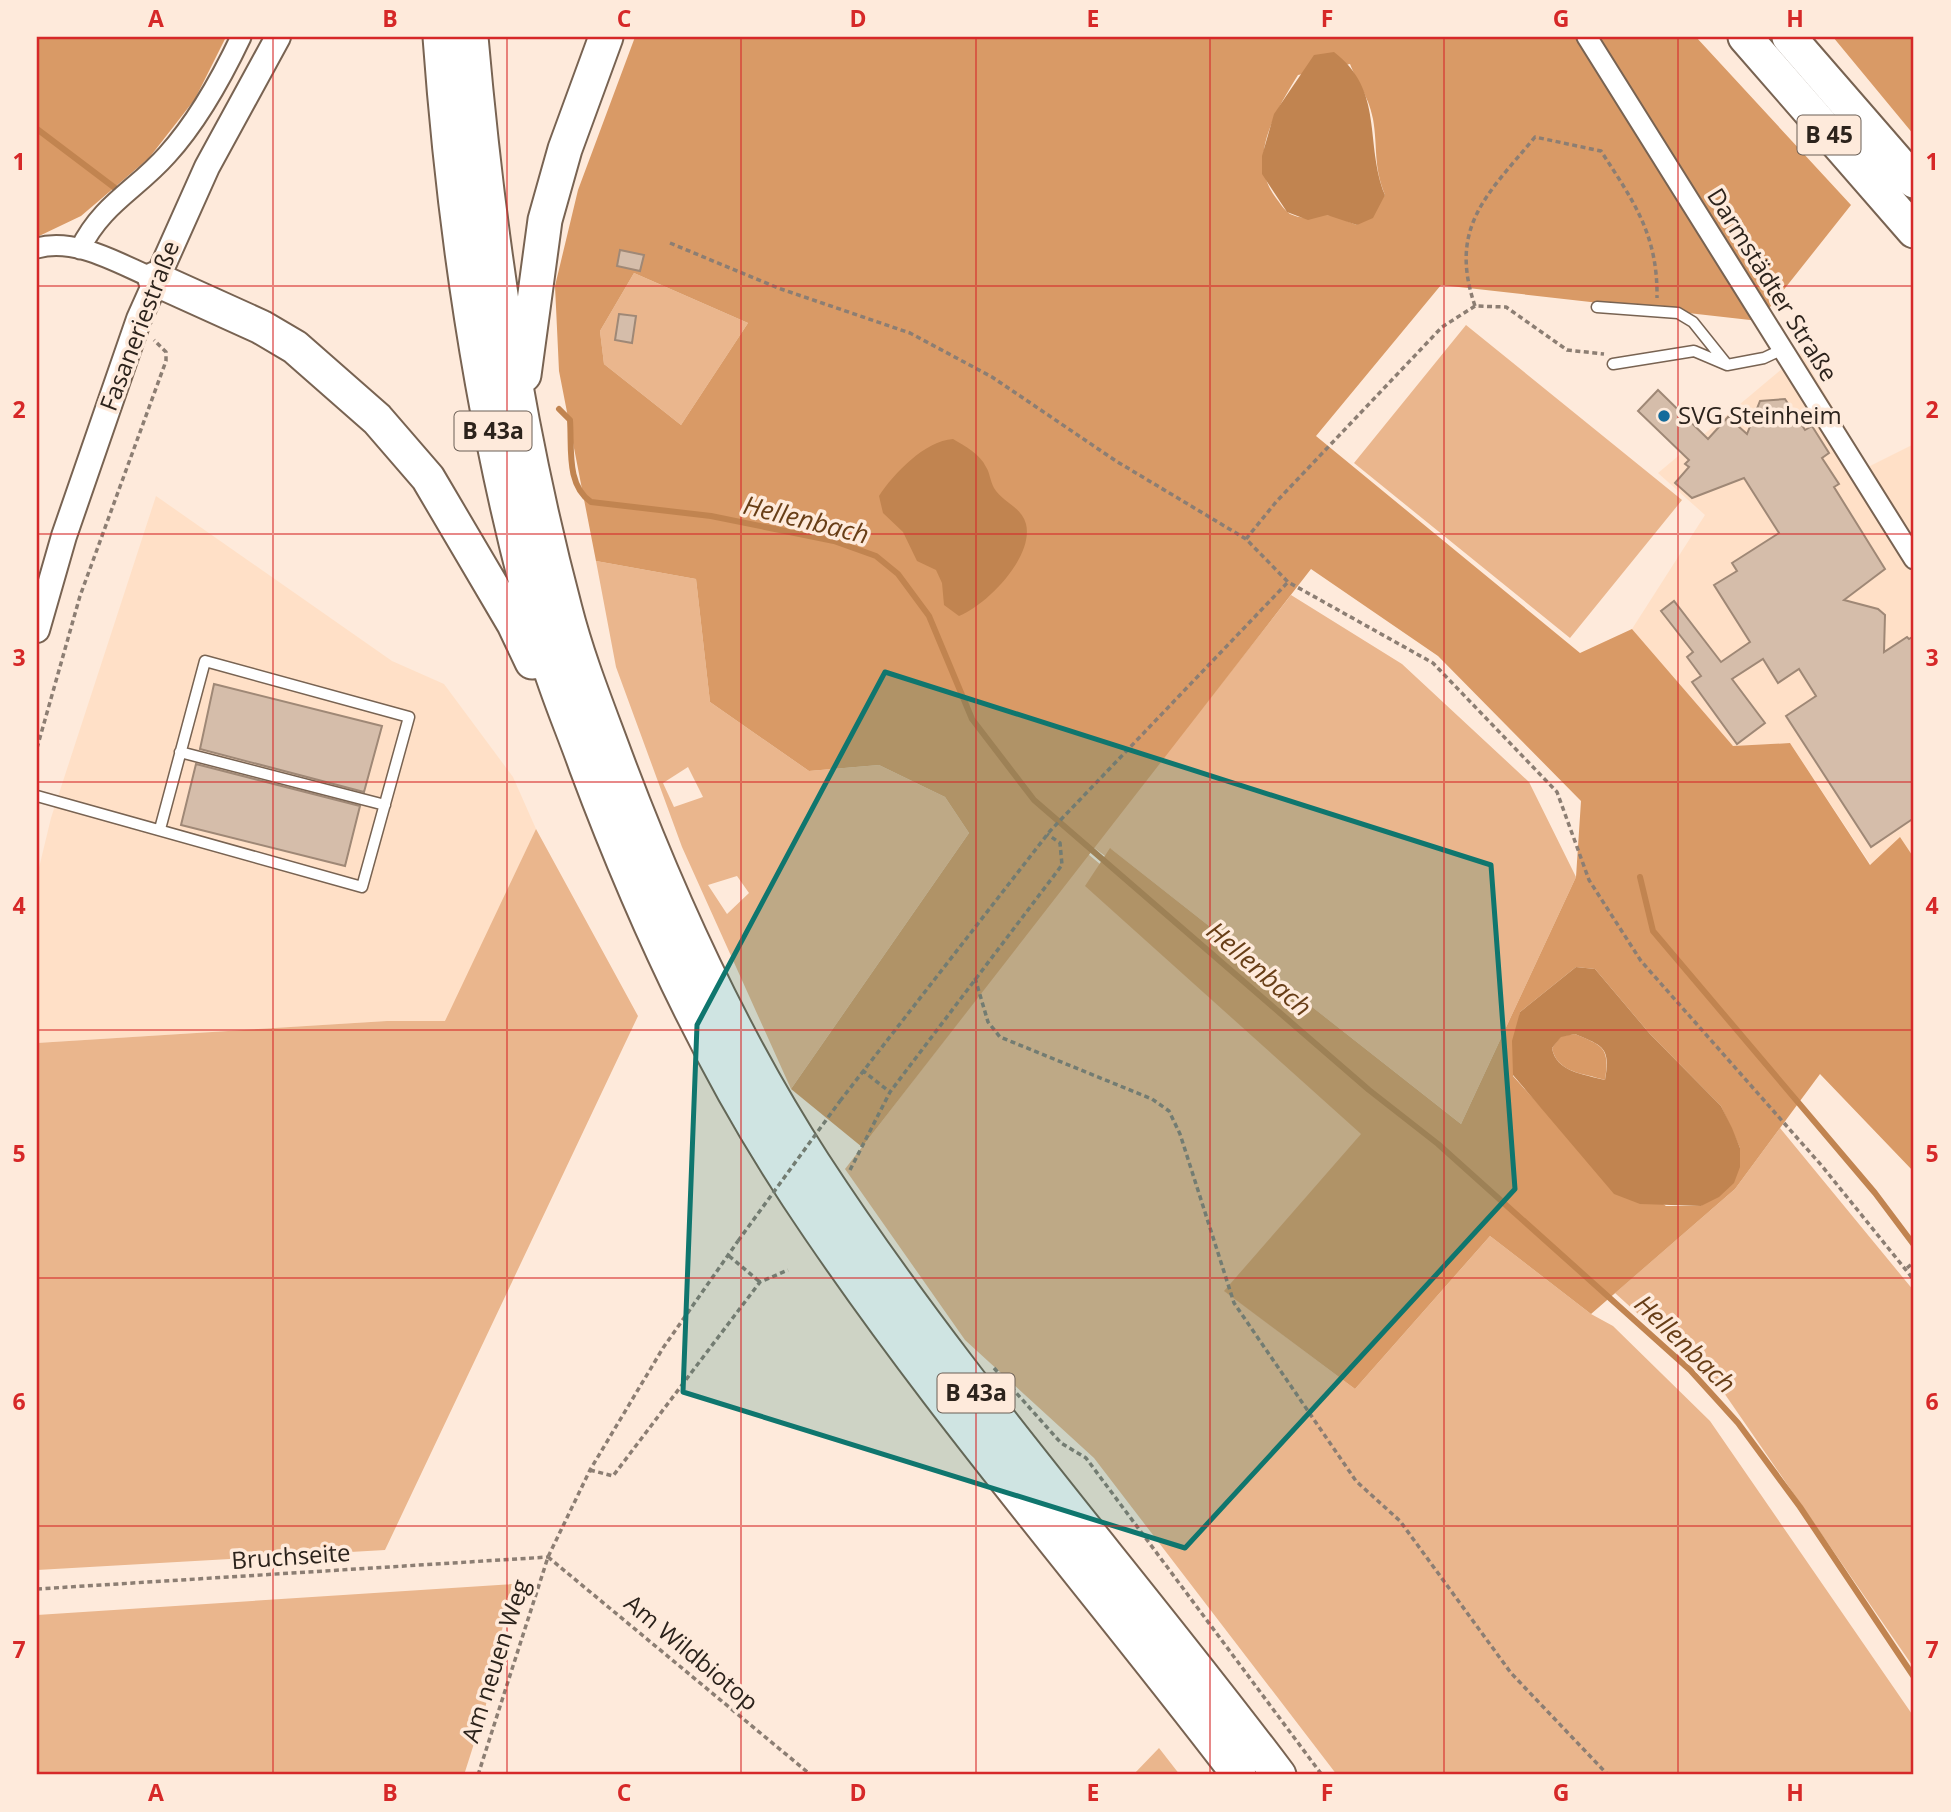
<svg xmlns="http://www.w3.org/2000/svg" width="1951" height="1812" viewBox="0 0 1951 1812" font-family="'Open Sans',sans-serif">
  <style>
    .built { fill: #ffe0c7 }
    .green { fill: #eab68d; fill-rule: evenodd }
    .forest { fill: #d99a66; fill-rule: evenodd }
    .water { fill: #c18450; fill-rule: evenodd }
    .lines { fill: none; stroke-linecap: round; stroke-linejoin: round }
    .stream { stroke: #c18450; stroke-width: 6 }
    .building { fill: #d5bdaa; stroke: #9f8876; stroke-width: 2 }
    .service-casing { stroke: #786352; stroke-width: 13 }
    .minor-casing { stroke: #786352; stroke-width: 23 }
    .tertiary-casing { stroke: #786352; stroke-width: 28 }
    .trunk-casing { stroke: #786352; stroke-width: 37 }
    .path { stroke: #8c7e73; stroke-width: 3.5; stroke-dasharray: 5 3.5; stroke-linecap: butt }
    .service { stroke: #fff; stroke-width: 10 }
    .minor { stroke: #fff; stroke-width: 19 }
    .tertiary { stroke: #fff; stroke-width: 24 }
    .trunk { stroke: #fff; stroke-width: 33 }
    .path-bridge { stroke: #8c7e73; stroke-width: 3.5; stroke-dasharray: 5 3.5; stroke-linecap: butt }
    .marked { fill: #0f766e; fill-opacity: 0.2; stroke: #0f766e; stroke-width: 5; stroke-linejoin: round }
    .grid { fill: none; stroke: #d62828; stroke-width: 2; stroke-opacity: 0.55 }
    .poi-dot { fill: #146b9b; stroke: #feeadb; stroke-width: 2.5 }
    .labels { text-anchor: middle; stroke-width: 7; stroke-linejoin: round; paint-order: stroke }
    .shield { fill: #feeadb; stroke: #6b5f55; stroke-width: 2 }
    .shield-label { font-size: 23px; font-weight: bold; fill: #2c231c }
    .street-label { font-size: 24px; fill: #2c231c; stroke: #feeadb }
    .poi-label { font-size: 24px; fill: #2c231c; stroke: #feeadb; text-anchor: start }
    .water-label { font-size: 26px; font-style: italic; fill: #683e17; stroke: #feeadb }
    .neatline { fill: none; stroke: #d62828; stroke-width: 2.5 }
    .grid-label { font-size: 23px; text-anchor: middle; font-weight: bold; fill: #d62828 }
  </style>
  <rect width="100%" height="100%" fill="#feeadb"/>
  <path class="built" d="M 1801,353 L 1868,467 L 1914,444 L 1914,858 L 1899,838 L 1871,865 L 1790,743 L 1733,746 L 1632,629 L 1705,515 L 1658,473 Z
    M 156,496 L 392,661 L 444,684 L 513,777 L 536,829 L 446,1021 L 387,1021 L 37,1043 L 37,876 L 51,818 Z"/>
  <path class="green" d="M 634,273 L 748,323 L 681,425 L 604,364 L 600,331 Z
    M 1466,325 L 1682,500 L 1570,638 L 1354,463 Z
    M 596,561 L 696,579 L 710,702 L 809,771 L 879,765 L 945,797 L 969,833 L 791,1089 L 682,847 L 616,667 ZM 688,767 L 703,797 L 674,807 L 663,783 ZM 737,876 L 749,893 L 727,914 L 708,885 Z
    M 1291,595 L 1402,664 L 1529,782 L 1576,877 L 1461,1124 L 1111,849 L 1105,856 L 1093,847 Z
    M 536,829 L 638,1016 L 385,1550 L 37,1570 L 37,1043 L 387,1021 L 445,1021 Z
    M 1088,854 L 1100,864 L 1086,886 L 1362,1134 L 1225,1291 L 1355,1389 L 1490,1236 L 1591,1314 L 1613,1326 L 1710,1421 L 1914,1717 L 1914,1775 L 1337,1775 L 1094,1458 L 965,1340 L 845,1169 Z
    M 1780,1128 L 1914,1291 L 1914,1668 L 1722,1390 L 1615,1293 L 1735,1189 Z
    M 512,1584 L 485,1709 L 464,1775 L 37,1775 L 37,1615 Z
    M 1159,1748 L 1180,1775 L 1133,1775 Z"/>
  <path class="forest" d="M 37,37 L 226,37 L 195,99 L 149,158 L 81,216 L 37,237 Z
    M 635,37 L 1696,37 L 1851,205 L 1759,321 L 1441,285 L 1316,436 L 1580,653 L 1632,629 L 1733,746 L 1790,743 L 1870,865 L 1900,837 L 1914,858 L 1914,1172 L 1820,1074 L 1735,1189 L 1591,1314 L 1490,1236 L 1355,1389 L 1224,1291 L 1361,1134 L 1085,886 L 1110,848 L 1461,1124 L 1576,877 L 1581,801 L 1438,656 L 1311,569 L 862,1147 L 791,1089 L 969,833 L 945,797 L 879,765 L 809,771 L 710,702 L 696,579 L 596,561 L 559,371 L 555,286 L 578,190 ZM 1350,64 C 1358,85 1368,94 1373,119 C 1378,148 1373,165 1385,195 L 1357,225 C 1348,222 1336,215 1326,215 C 1312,215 1305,221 1290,214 C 1284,210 1280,203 1276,198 C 1246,158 1276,111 1298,75 ZM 634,273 L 748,323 L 681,425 L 604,364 L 600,331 ZM 1576,967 L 1595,969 L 1650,1034 L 1721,1106 L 1740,1148 L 1701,1206 L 1666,1206 L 1569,1138 L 1513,1076 L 1520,1012 Z
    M 1833,37 L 1914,37 L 1914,135 Z
    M 1575,1034 C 1603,1046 1610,1047 1605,1080 C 1583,1073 1557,1073 1552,1048 L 1561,1036 Z"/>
  <path class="water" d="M 1334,52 C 1385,91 1364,143 1385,195 L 1373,218 L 1357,225 L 1327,215 L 1308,220 L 1287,212 L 1262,174 L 1262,156 L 1274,114 L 1314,55 Z
    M 953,439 C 965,446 980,454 986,467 C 990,473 990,481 994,488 C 1002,502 1021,506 1026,524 C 1034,557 987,605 959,616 L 944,605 L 942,583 L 936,570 L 917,561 L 903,532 L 883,513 L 879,496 C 894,473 925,441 953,439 Z
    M 1576,967 L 1595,969 L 1650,1034 L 1721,1106 L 1732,1128 L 1740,1148 L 1740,1167 L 1734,1183 L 1719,1197 L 1701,1206 L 1640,1204 L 1614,1194 L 1513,1075 L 1512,1041 L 1520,1012 ZM 1575,1034 C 1603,1046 1611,1047 1605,1080 C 1583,1074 1556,1072 1552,1048 L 1561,1037 Z"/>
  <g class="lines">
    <path class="stream" d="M 37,129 L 115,188
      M 559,409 L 570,420 C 572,448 566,485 591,502 L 711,516 L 834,541 L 876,556 L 898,574 L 929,616 L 972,719 L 1034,800 L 1369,1090 L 1438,1144 L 1690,1370 L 1738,1423 L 1800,1507 L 1914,1677
      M 1640,877 L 1653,931 L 1875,1193 L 1914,1245"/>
  </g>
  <path class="building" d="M 620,250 L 644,255 L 640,271 L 617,266 Z
    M 619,314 L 636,316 L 632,343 L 615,340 Z
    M 1658,390 L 1708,439 L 1728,417 L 1747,434 L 1760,401 L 1785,399 L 1805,430 L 1812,426 L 1829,453 L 1822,458 L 1839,484 L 1834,487 L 1885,569 L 1844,600 L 1878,609 L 1885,615 L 1884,652 L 1907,637 L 1909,639 L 1914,636 L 1914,818 L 1871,847 L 1786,716 L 1816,696 L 1799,669 L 1778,683 L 1763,659 L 1732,679 L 1765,723 L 1737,744 L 1692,682 L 1701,676 L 1687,657 L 1693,652 L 1661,611 L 1674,601 L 1721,662 L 1750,642 L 1714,585 L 1737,571 L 1732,563 L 1779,533 L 1744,478 L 1692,498 L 1675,483 L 1689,467 L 1685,464 L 1689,460 L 1638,411 Z
    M 214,684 L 382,726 L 364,792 L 200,749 Z
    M 196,764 L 360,806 L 345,866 L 181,825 Z"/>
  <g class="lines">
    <g class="service-casing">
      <path id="service" d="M 1597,307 L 1678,313 L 1693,322 L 1725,362
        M 1613,364 L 1694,351 L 1727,365 L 1764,358 L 1783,349
        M 180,752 L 385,805
        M 37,796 L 362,887 L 409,717 L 205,661 L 160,829"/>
    </g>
    <g class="minor-casing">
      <path id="minor" d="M 1587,37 L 1914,559
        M 37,248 C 76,237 119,264 155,279
        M 80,249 C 102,204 136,190 167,155 C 197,122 222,77 241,37"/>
    </g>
    <g class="tertiary-casing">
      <path id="tertiary" d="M 37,630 L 64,536 L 139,319 L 207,167 L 278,37"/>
    </g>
    <g class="trunk-casing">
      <path id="trunk" d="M 440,37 C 455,244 487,455 546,655 C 557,693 573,729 586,766 C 642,916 709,1063 798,1197 C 932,1400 1092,1582 1239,1775
        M 471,37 C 488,230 515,421 565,609 C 578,660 598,709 616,758 C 669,899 732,1038 814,1164 C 954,1379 1125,1570 1279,1775
        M 1745,37 L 1914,231
        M 1789,37 L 1914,181
        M 155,279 L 261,327 L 295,347 L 377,419 L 428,478 L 514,624 L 532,662
        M 524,375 L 545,220 L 565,149 L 606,37"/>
    </g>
    <path class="path" d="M 670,243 L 778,288 L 910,333 L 992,377 L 1116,461 L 1246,539 L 1288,582 L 1433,663 L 1557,792 L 1589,880 L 1641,961 L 1822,1166 L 1914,1280
      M 1475,306 C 1448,227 1487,195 1535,137 L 1601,151 C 1634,202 1658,235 1657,298
      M 1246,539 L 1276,502 L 1442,327 L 1475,306 L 1506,307 L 1567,350 L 1604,354
      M 37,748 L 80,596 L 166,361 L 166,352 L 154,340
      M 975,978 L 988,1022 L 1000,1037 L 1152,1099 L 1169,1111 L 1180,1134 L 1234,1303 L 1356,1481 L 1400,1521 L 1511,1673 L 1608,1775
      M 862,1070 L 890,1092
      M 840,1101 L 1050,831 L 1288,582
      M 850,1170 L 890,1092 L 1062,865 L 1060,843 L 1047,834
      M 729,1256 L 760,1282
      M 1907,1268 L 1914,1262
      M 994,1368 L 1061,1443 L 1086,1458 L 1322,1775
      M 590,1470 L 613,1476 L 760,1282 L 788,1270
      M 548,1557 L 811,1775
      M 37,1589 L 548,1557
      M 478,1775 L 548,1557 L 590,1470 L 663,1348 L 738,1241"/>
    <use href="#service" class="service"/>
    <use href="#minor" class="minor"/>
    <use href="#tertiary" class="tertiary"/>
    <use href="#trunk" class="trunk"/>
    <path class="path-bridge" d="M 738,1241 L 840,1101"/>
  </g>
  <path class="marked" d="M 885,672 L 1491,865 L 1515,1189 L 1185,1548 L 683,1392 L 697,1025 Z"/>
  <path class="grid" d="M 273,37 L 273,1775M 507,37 L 507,1775M 741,37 L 741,1775M 976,37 L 976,1775M 1210,37 L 1210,1775M 1444,37 L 1444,1775M 1678,37 L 1678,1775M 37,286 L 1914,286M 37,534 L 1914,534M 37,782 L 1914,782M 37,1030 L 1914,1030M 37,1278 L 1914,1278M 37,1526 L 1914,1526"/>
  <circle class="poi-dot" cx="1664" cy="416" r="7"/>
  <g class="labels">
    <g class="shield">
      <rect x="1797.5" y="115.5" width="63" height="39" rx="5"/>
      <rect x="454.5" y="411.5" width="77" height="39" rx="5"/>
      <rect x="937.5" y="1373.5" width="77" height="39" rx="5"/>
    </g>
    <g class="shield-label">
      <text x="1829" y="143">B 45</text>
      <text x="493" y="439">B 43a</text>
      <text x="976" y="1401">B 43a</text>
    </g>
    <g class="street-label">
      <text transform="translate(1772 285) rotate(58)" y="8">Darmstädter Straße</text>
      <text transform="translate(140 326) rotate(-69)" y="8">Fasaneriestraße</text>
      <text transform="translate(291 1557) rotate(-4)" y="8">Bruchseite</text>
      <text transform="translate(691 1653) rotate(40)" y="8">Am Wildbiotop</text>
      <text transform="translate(496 1661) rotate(-72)" y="8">Am neuen Weg</text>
    </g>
    <g class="poi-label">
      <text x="1678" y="424">SVG Steinheim</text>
    </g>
    <g class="water-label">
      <text transform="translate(806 520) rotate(14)" y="9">Hellenbach</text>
      <text transform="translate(1259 969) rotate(41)" y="9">Hellenbach</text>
      <text transform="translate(1685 1344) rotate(44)" y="9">Hellenbach</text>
    </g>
  </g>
  <rect width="1951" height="1812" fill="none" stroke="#feeadb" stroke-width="77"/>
  <rect x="38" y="38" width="1874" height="1735" class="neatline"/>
  <g class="grid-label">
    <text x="156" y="27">A</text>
    <text x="390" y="27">B</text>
    <text x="624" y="27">C</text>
    <text x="858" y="27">D</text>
    <text x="1093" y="27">E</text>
    <text x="1327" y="27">F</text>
    <text x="1561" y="27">G</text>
    <text x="1795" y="27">H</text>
    <text x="19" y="170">1</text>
    <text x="1932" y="170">1</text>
    <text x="19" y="418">2</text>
    <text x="1932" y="418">2</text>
    <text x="19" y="666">3</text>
    <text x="1932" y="666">3</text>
    <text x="19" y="914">4</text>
    <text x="1932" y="914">4</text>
    <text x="19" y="1162">5</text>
    <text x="1932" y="1162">5</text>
    <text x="19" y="1410">6</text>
    <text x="1932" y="1410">6</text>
    <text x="19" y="1658">7</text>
    <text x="1932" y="1658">7</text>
    <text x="156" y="1801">A</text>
    <text x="390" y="1801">B</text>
    <text x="624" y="1801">C</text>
    <text x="858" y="1801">D</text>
    <text x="1093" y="1801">E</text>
    <text x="1327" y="1801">F</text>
    <text x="1561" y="1801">G</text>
    <text x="1795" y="1801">H</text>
  </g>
</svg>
